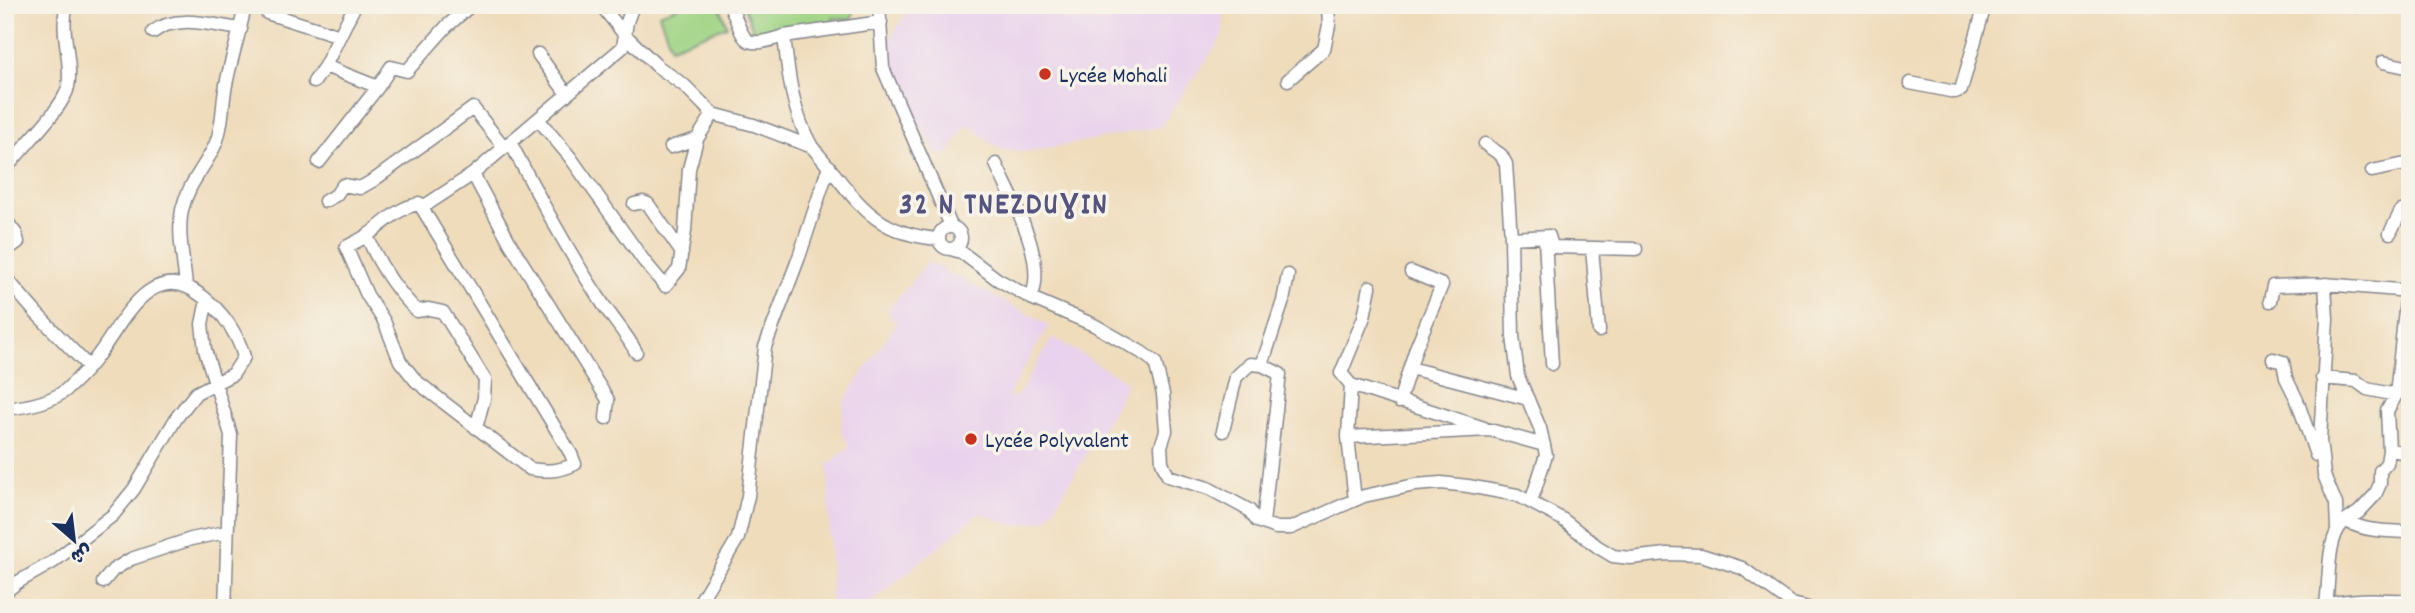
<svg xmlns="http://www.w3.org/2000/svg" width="2415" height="613" viewBox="0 0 2415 613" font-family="Dekko,'Playpen Sans Arabic',sans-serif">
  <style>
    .built { fill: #e9d2ed }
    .green { fill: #9fd383; stroke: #5d8170; stroke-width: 2 }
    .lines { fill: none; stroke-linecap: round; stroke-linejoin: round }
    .minor-casing { stroke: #85868c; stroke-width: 15 }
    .minor { stroke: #fff; stroke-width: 12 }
    .poi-dot { fill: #c8321e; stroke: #f7f3e8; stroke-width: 2.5 }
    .labels { text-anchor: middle; stroke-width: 7; stroke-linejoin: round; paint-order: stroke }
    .poi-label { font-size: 23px; fill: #1b2f5e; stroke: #f7f3e8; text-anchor: start }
    .district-label { font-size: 30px; font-weight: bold; letter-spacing: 2px; fill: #555380; stroke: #f7f3e8 }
  </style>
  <rect width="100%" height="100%" fill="#f7f3e8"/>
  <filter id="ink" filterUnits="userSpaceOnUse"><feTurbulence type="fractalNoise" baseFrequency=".0143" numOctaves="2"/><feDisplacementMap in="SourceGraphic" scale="14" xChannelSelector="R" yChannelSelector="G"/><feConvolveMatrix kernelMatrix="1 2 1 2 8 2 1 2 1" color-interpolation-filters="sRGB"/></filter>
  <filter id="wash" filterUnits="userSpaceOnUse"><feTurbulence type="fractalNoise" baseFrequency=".00686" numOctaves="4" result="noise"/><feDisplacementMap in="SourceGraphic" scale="28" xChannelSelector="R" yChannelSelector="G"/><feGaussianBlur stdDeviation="1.57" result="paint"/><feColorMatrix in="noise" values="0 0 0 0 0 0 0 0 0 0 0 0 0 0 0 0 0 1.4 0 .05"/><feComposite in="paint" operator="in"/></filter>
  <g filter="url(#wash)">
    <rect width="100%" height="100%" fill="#efdcbb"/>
    <path class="built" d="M 913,5 L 1223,5 L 1223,36 L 1160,127 L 1028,152 L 999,149 L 967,124 L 947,156 L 936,152 L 895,82 L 887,42 Z
      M 928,261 L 1049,325 L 1008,395 L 1016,398 L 1053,337 L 1127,382 L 1114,409 L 1047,520 L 1015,526 L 980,513 L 864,608 L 837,608 L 831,601 L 828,465 L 850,447 L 841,431 L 844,401 L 896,324 L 888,311 Z"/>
    <path class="green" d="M 683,5 L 719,5 L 727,26 L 671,47 L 659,14 Z
      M 743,5 L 856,5 L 851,20 L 833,18 L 833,24 L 755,35 Z"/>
  </g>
  <g filter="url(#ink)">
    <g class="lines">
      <g class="minor-casing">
        <path id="minor" d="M 263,5 L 267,13 L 340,36
          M 601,5 L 624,34 L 657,66 L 685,86 L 713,114 L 754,125 L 812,147
          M 730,5 C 746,41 740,50 784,36 C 788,73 793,115 812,147 C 854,194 868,234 939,239
          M 879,5 L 883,68 L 951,226
          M 2356,6 L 2356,5
          M 153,32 C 177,13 213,26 241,29
          M 784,36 L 881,22
          M 538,54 L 567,94
          M 2383,62 L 2410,68
          M 325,66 L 355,5
          M 1288,80 L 1324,49 L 1329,25 L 1328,5
          M 314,82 L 325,66 L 378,87
          M 1910,83 L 1955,92 L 1961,90 L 1985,5
          M 538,119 L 570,157 L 644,261 L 665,286 L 679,269 L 685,231 L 689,169 L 697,139 L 713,114
          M 510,142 C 538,195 566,248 599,298 C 611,317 626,333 636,352
          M 1485,144 L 1501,155 L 1506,164 L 1511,238 L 1513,336 L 1518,376 L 1540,428 L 1546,455 L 1531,502
          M 671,147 L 697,139
          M 319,162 L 378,87 L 391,67 L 407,71 L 446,27 L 471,5
          M 996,164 C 1012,200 1048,259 1031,298
          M 5,170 C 20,149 64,108 68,87 C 73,61 59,31 67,5
          M 2372,171 L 2410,163
          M 473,174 L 510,243 L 608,400 L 606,418
          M 325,201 L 336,195 L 343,185 L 360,188 L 374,180 L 473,108 L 504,147
          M 419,203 L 571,454 L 575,464 C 560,471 547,472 530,469 L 416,381 L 400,361 L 384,321 L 367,295 L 346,247 C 352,244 360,240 366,236 C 384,225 402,201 426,205 L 473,174 L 623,47 L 627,22 L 633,5
          M 634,204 L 643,202 L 648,204 L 682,253
          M 5,219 L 16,234 L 18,242 L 5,251
          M939 238a11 11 0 1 1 22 0a11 11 0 1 1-22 0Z
          M 2390,233 L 2401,211 L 2410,209
          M 367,236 C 379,265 394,288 417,311 L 429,309 L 443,312 L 485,380 L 484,398 L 476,428
          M 1511,238 L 1549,236 L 1552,247 L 1636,249
          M 1545,239 L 1552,364
          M 1592,248 L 1599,331
          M 951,249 L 961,252 L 997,279 L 1031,298 L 1094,325 L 1141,352 L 1155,362 L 1163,394 L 1166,431 L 1161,446 L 1162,462 L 1168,476 L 1208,488 L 1249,510 L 1257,521 L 1276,528 L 1291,528 L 1364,496 L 1415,485 L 1441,483 L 1468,486 L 1517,495 L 1562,519 L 1598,547 L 1613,556 L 1630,558 L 1667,554 L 1701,555 L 1742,568 L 1792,604 L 1808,608
          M 5,277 L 37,314 L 89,367
          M 2325,284 L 2327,319 L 2320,440 L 2324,475 L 2336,504 L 2337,529
          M 186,286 C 184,262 177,233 182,210 C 188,183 205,168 216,143 C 223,125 222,108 225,90 C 230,61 240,34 245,5
          M 2407,291 L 2396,395 L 2387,411 L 2389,450 L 2387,463 L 2380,471 L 2380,484 L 2375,495 L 2359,512 L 2346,521 C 2367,532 2386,531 2410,532
          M 207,300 L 202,324 L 205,350 L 231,435 L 225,608
          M 2270,301 L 2273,286 L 2325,284 L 2410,291
          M 2273,359 L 2283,362 L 2286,378 L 2297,400 L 2316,455
          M 1410,368 L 1528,399
          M 2322,378 L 2356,381 L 2367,389 L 2396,395
          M 1351,385 L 1484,428
          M 1399,402 L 1416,348 L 1442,285 L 1411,272
          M 5,409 C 25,407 50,403 66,390 C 78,379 90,367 99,354 C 124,320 152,257 202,296 C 222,311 238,334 244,357 L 233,374 L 196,393 L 177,417 L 134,489 L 113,515 L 53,562 L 18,582 L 5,592
          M 1223,431 L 1236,377 L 1250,364 L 1262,365
          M 1348,437 L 1490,430 L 1544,445
          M 2389,450 L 2410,453
          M 1355,500 L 1348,437 L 1351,385 L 1341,373 L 1364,317 L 1370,287
          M 1263,523 L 1280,374 L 1262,365 L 1283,301 L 1288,275
          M 103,582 L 113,570 L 131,559 L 191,539 L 226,532
          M 2326,604 C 2330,581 2326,539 2343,523
          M 696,608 L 738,538 L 748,496 L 765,347 L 799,257 L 829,166
          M 2316,608 C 2345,597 2379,599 2410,601"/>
      </g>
      <use href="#minor" class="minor"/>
    </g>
  </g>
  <g class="poi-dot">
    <circle cx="1045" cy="74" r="7"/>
    <circle cx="971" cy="439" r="7"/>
  </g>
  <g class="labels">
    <g class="poi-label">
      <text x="1059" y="82">Lycée Mohali</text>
      <text x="985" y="447">Lycée Polyvalent</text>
    </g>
    <g class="district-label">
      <text x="1004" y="213">32 N TNEZDUƔIN</text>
    </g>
  </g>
  <rect width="2415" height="613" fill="none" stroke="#f7f3e8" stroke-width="28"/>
  <g transform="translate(74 540) rotate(152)" stroke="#f7f3e8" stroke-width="5" paint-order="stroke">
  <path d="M0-5L12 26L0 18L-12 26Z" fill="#1b2f5e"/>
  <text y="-10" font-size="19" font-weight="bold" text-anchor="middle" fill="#1b2f5e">ش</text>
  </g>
</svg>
